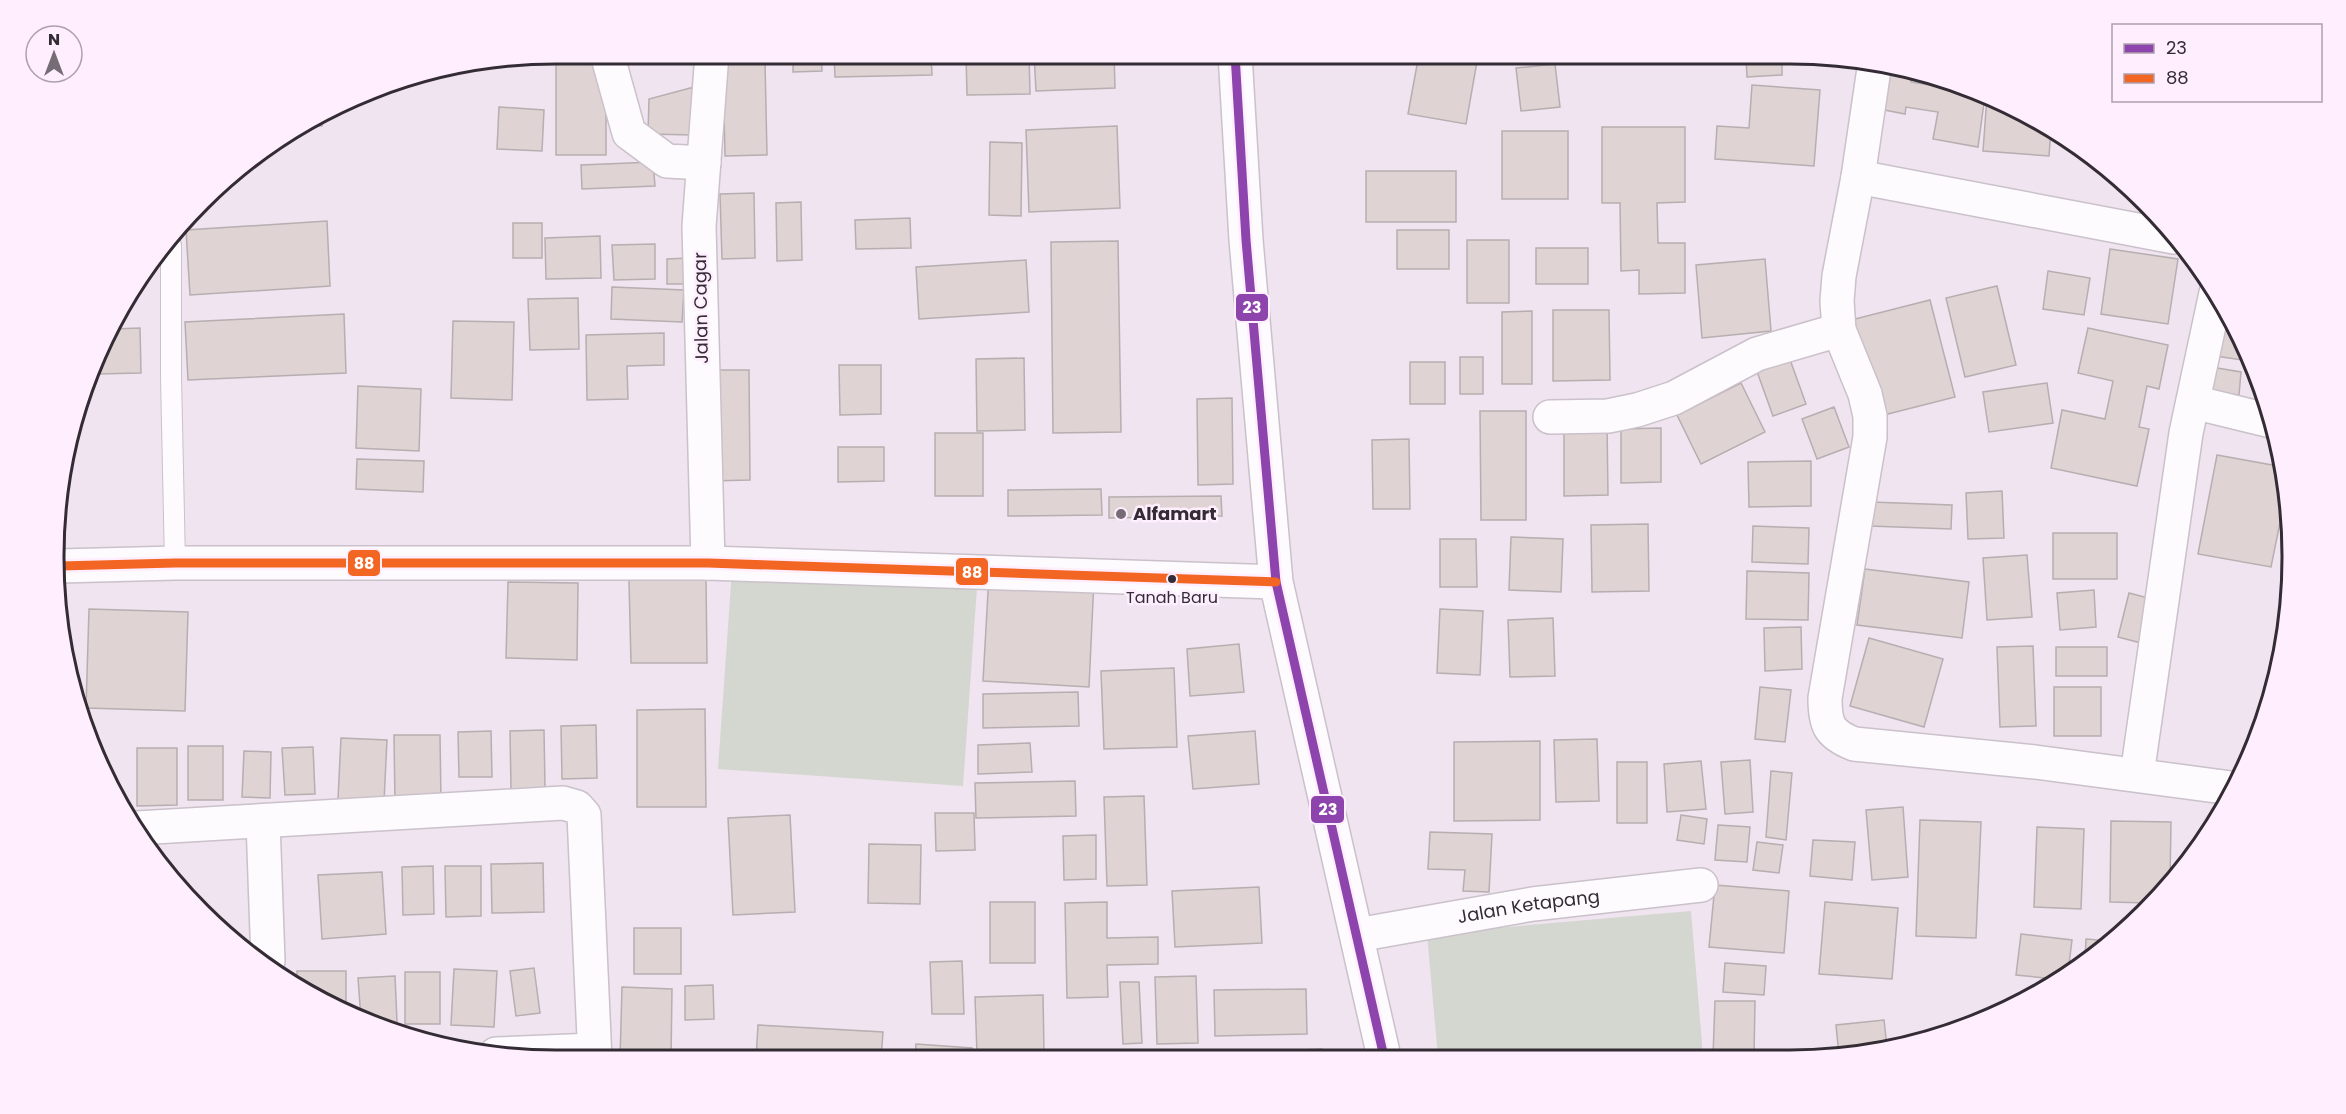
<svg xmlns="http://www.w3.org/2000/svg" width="2346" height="1114" viewBox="0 0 2346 1114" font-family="Poppins,sans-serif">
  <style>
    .green { fill: #d3d7cf }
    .building { fill: #e0d3d3; stroke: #b6aeb0; stroke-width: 1.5 }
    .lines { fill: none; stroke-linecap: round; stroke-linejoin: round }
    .service-casing { stroke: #cac1ca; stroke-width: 22 }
    .minor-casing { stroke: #cac1ca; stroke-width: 36 }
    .secondary-casing { stroke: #cac1ca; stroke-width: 36 }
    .service { stroke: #fdfbfd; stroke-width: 20 }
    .minor { stroke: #fdfbfd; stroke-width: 33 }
    .secondary { stroke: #fdfbfd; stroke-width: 33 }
    .bus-1-casing { stroke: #feeefe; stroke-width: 14 }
    .bus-2-casing { stroke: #feeefe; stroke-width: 14 }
    .bus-1 { stroke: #8e44ad; stroke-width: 9 }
    .bus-2 { stroke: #f26522; stroke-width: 9 }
    .poi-dot { fill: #756c75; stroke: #feeefe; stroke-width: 2 }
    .bus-dot { fill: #342c34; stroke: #feeefe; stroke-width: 2 }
    .labels { text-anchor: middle; stroke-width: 5; stroke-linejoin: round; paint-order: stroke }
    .bus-label { font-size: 16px; fill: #342c34; stroke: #feeefe }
    .street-label { font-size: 18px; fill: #342c34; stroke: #feeefe }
    .poi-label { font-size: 18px; font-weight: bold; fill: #342c34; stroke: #feeefe; text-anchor: start }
    .rim { fill: none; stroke: #342c34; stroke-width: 3 }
    .line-badge { stroke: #feeefe; stroke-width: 2 }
    .badge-label { font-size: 16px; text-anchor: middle; font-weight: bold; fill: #fff }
  </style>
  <rect width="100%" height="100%" fill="#efe4ef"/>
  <path class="green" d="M 733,556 L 978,573 L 963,786 L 718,769 Z
    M 1691,911 L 1703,1056 L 1438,1057 L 1427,934 Z"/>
  <path class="building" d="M 793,54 L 821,54 L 822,71 L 793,72 Z
    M 834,54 L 931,54 L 932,75 L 835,77 Z
    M 966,54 L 1029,54 L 1030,94 L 967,95 Z
    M 1034,54 L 1114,54 L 1115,88 L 1036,91 Z
    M 1419,54 L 1478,56 L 1466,124 L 1408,114 Z
    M 1782,56 L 1782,75 L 1747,77 L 1746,57 Z
    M 765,62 L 767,155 L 725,156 L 723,63 Z
    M 556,64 L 606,64 L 606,155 L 556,155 Z
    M 1555,64 L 1560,107 L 1521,111 L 1516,68 Z
    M 1887,64 L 1912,71 L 1911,82 L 1985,95 L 1978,147 L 1933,139 L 1938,112 L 1906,107 L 1905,114 L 1874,108 Z
    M 1752,85 L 1820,90 L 1814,166 L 1715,159 L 1717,126 L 1749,128 Z
    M 694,87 L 693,135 L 648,134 L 649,99 Z
    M 1987,97 L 2051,129 L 2049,156 L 1983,151 Z
    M 499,107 L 544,110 L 542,151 L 497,149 Z
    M 322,114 L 322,126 L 300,125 L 306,121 Z
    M 1117,126 L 1120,208 L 1029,212 L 1026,130 Z
    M 1602,127 L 1685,127 L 1685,202 L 1657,203 L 1658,243 L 1685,243 L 1685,293 L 1639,294 L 1639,270 L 1621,271 L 1620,203 L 1602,203 Z
    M 1502,131 L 1568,131 L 1568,199 L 1502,199 Z
    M 990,142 L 1022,143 L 1021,216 L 989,215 Z
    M 653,162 L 655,186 L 582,189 L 581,165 Z
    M 1366,171 L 1456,171 L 1456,222 L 1366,222 Z
    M 754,193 L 755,258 L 722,259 L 720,194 Z
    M 801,202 L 802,260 L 777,261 L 776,203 Z
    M 910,218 L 911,248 L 856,249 L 855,220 Z
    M 327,221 L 330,286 L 190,295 L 186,230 Z
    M 513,223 L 542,223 L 542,258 L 513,258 Z
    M 1397,230 L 1449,230 L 1449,269 L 1397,269 Z
    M 600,236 L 601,278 L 546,279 L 545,238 Z
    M 1467,240 L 1509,240 L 1509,303 L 1467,303 Z
    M 1118,241 L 1121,432 L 1053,433 L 1051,242 Z
    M 655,244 L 655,279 L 614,280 L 612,245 Z
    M 1536,248 L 1588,248 L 1588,284 L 1536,284 Z
    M 2110,249 L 2178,259 L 2168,324 L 2101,314 Z
    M 688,258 L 689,284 L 667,284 L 667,259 Z
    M 1765,259 L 1771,331 L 1702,338 L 1696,265 Z
    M 1026,260 L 1029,312 L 919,319 L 916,267 Z
    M 2048,271 L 2090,278 L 2084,315 L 2043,309 Z
    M 1997,286 L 2016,365 L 1965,377 L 1946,298 Z
    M 612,287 L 684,290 L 682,322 L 611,319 Z
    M 578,298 L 579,349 L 530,350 L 528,299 Z
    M 2218,298 L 2244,347 L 2242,360 L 2209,355 Z
    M 1930,300 L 1955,397 L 1876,417 L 1851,320 Z
    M 1553,310 L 1609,310 L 1610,380 L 1553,381 Z
    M 1532,311 L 1532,384 L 1502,384 L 1502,312 Z
    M 344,314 L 346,373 L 188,380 L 185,322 Z
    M 453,321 L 514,322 L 512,400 L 451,398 Z
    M 140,328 L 141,373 L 96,374 L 113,329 Z
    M 2088,328 L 2168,345 L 2159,389 L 2147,386 L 2139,427 L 2149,429 L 2137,486 L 2051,468 L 2062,410 L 2105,419 L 2113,381 L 2078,373 Z
    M 664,333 L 664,365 L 627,366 L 628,399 L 587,400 L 586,335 Z
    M 1788,354 L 1806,404 L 1773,416 L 1755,366 Z
    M 1460,357 L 1483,357 L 1483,394 L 1460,394 Z
    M 1024,358 L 1025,430 L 977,431 L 976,359 Z
    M 1410,362 L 1445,362 L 1445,404 L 1410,404 Z
    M 839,365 L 881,365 L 881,414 L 840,415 Z
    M 2211,367 L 2241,372 L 2239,395 L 2207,391 Z
    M 709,370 L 749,370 L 750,480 L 710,481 Z
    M 1741,383 L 1765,432 L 1701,464 L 1677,415 Z
    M 2047,383 L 2053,423 L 1989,432 L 1983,392 Z
    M 358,386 L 421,389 L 419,451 L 356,448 Z
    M 1232,398 L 1233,484 L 1198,485 L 1197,399 Z
    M 1834,407 L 1849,447 L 1817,459 L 1802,419 Z
    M 1480,411 L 1526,411 L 1526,520 L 1481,520 Z
    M 1564,423 L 1607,423 L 1608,495 L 1564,496 Z
    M 1661,428 L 1661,482 L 1621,483 L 1621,429 Z
    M 935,433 L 983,433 L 983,496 L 935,496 Z
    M 1409,439 L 1410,509 L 1373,509 L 1372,440 Z
    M 838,447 L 884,447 L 884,481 L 838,482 Z
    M 2217,455 L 2283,467 L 2286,493 L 2271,567 L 2198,554 Z
    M 357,459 L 424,461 L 423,492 L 356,489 Z
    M 1811,461 L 1811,506 L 1749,507 L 1748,462 Z
    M 1101,489 L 1102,515 L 1008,516 L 1008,490 Z
    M 2002,491 L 2004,538 L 1968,539 L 1966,493 Z
    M 1221,496 L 1222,516 L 1109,518 L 1109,497 Z
    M 1871,502 L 1952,505 L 1951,529 L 1870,526 Z
    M 1648,524 L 1649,591 L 1592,592 L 1591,525 Z
    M 1753,526 L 1809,528 L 1808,564 L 1752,562 Z
    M 2053,533 L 2117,533 L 2117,579 L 2053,579 Z
    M 1511,537 L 1563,539 L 1561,592 L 1509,590 Z
    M 1440,539 L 1476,539 L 1477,587 L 1440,587 Z
    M 2027,555 L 2032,617 L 1987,620 L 1983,558 Z
    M 1865,569 L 1969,582 L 1962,638 L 1857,625 Z
    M 1747,571 L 1809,573 L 1808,620 L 1746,619 Z
    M 989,575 L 1094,579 L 1089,687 L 983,681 Z
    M 706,579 L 707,663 L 631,663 L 629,580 Z
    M 508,582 L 578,583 L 577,660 L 506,658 Z
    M 2094,590 L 2096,627 L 2060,630 L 2057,593 Z
    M 2129,593 L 2152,599 L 2141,643 L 2118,637 Z
    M 2287,601 L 2282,655 L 2280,661 L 2271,659 Z
    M 89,609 L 188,612 L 185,711 L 86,708 Z
    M 1440,609 L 1483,611 L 1480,675 L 1437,673 Z
    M 1553,618 L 1555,676 L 1510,677 L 1508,620 Z
    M 1801,627 L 1802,669 L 1765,671 L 1764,628 Z
    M 1869,638 L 1943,659 L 1924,727 L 1850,706 Z
    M 1239,644 L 1244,692 L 1190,696 L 1187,649 Z
    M 2033,646 L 2036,726 L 2000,727 L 1997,647 Z
    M 2056,647 L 2107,647 L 2107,676 L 2056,676 Z
    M 1174,668 L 1177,747 L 1104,749 L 1101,671 Z
    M 1760,687 L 1791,690 L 1785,742 L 1755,739 Z
    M 2054,687 L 2101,687 L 2101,736 L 2054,736 Z
    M 1078,692 L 1079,726 L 983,728 L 983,694 Z
    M 705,709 L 706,807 L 637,807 L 637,710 Z
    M 596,725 L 597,778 L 562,779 L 561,726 Z
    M 544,730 L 545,789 L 511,789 L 510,731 Z
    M 491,731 L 492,777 L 459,777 L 458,732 Z
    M 1255,731 L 1259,784 L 1193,789 L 1188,736 Z
    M 394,735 L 440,735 L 441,802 L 395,803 Z
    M 341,738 L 387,740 L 384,802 L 338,799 Z
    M 1597,739 L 1599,801 L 1556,802 L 1554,740 Z
    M 1540,741 L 1540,820 L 1454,821 L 1454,742 Z
    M 1030,743 L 1032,772 L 978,774 L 978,745 Z
    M 188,746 L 223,746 L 223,800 L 188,800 Z
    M 313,747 L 315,794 L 285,795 L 282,748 Z
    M 137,748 L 177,748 L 177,805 L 137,806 Z
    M 244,751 L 271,752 L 270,798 L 242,797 Z
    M 1750,760 L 1753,812 L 1725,814 L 1721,762 Z
    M 1701,761 L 1706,809 L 1667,812 L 1664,764 Z
    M 1617,762 L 1647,762 L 1647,823 L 1617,823 Z
    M 1771,771 L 1792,773 L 1786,840 L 1766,837 Z
    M 1075,781 L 1076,816 L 976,818 L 975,783 Z
    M 1144,796 L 1147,885 L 1107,886 L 1104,797 Z
    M 1903,807 L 1908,877 L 1872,880 L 1866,810 Z
    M 935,813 L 974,813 L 975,850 L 936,851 Z
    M 790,815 L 795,912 L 733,915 L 728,818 Z
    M 1681,815 L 1707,819 L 1704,844 L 1677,840 Z
    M 1920,820 L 1981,822 L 1976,938 L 1916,936 Z
    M 2111,821 L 2171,822 L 2170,881 L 2149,903 L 2110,902 Z
    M 1718,825 L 1750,827 L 1747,862 L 1715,860 Z
    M 2037,827 L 2084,829 L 2081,909 L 2034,907 Z
    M 1430,832 L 1492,834 L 1489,892 L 1463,891 L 1465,870 L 1428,869 Z
    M 1096,835 L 1096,879 L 1064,880 L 1063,836 Z
    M 1813,840 L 1855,842 L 1852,880 L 1810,876 Z
    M 1757,842 L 1783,845 L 1779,873 L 1753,870 Z
    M 869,844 L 921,845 L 920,904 L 868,903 Z
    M 543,863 L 544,912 L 492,913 L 491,864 Z
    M 433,866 L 434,914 L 403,915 L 402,867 Z
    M 445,866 L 481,866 L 481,916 L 446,917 Z
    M 382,872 L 386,934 L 322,939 L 318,875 Z
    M 1715,885 L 1789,891 L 1784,953 L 1709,947 Z
    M 1259,887 L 1262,943 L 1175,947 L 1172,891 Z
    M 990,902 L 1035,902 L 1035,963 L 990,963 Z
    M 1107,902 L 1107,938 L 1158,937 L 1158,964 L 1107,965 L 1108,997 L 1067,998 L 1065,903 Z
    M 1825,902 L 1898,908 L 1892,979 L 1819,974 Z
    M 634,928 L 681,928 L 681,974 L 634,974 Z
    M 2021,934 L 2072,940 L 2068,972 L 2055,979 L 2016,975 Z
    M 2086,939 L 2111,941 L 2095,956 L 2085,962 Z
    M 962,961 L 964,1014 L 932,1014 L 930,962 Z
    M 1725,963 L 1766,966 L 1764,995 L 1723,992 Z
    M 534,968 L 540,1013 L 516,1016 L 510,971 Z
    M 454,969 L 497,971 L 494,1027 L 451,1025 Z
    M 297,971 L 346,971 L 346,1010 L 297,980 Z
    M 405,972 L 440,972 L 440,1024 L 405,1024 Z
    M 395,976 L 397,1022 L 370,1023 L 361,1019 L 358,978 Z
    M 1196,976 L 1198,1043 L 1157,1044 L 1155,977 Z
    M 1120,982 L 1139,982 L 1142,1043 L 1123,1044 Z
    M 713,985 L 714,1019 L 685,1020 L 685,986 Z
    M 622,987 L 672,989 L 671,1060 L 620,1060 Z
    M 1306,989 L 1307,1034 L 1215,1036 L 1214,990 Z
    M 1043,995 L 1044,1052 L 977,1054 L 975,997 Z
    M 1715,1001 L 1755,1001 L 1754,1056 L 1713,1056 Z
    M 1884,1020 L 1887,1047 L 1855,1056 L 1839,1056 L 1836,1025 Z
    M 758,1025 L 883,1032 L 881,1059 L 756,1059 Z
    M 916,1044 L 972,1048 L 971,1059 L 915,1059 Z
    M 1322,1049 L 1323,1057 L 1255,1058 L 1255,1052 Z
    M 1101,1053 L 1101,1058 L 1058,1058 L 1058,1057 Z"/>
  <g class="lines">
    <g class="service-casing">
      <path id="service" d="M 171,245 L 171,377 L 175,563"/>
    </g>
    <g class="minor-casing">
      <g id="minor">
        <path d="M 607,54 L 629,133 L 667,161 L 704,163"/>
        <path d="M 1875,62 L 1858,177 L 1839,276 L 1837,301 L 1839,330 L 1865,394 L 1870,416 L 1870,437 L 1825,698 C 1825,725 1829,734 1854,744 L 2035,762 L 2231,788"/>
        <path d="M 1858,177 L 2174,237"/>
        <path d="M 2193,402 L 2271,421"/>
        <path d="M 1550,417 L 1608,416 L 1637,410 L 1674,398 L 1757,354 L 1839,330"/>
        <path d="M 708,563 L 699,226 L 712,54"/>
        <path d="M 2137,775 L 2186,433 L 2216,293"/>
        <path d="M 263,822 L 268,961"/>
        <path d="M 137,828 L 563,803 L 577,807 L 584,815 L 595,1060"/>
        <path id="s1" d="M 1357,935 L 1533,904 L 1701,885"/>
        <path d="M 496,1054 L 594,1050"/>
      </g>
    </g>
    <g class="secondary-casing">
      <path id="secondary" d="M 1235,54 L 1246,240 L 1276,582 L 1384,1057
        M 60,566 L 175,563 L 708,563 L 1276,582"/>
    </g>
    <use href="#service" class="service"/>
    <use href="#minor" class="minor"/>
    <use href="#secondary" class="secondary"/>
    <g class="bus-1-casing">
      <path id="bus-1" d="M 1235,54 L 1246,240 L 1276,582 L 1384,1057"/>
    </g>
    <g class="bus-2-casing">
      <path id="bus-2" d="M 60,566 L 175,563 L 708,563 L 1276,582"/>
    </g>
    <use href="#bus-1" class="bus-1"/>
    <use href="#bus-2" class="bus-2"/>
  </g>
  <circle class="poi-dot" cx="1121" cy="514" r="6"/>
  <circle class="bus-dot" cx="1172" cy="579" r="5"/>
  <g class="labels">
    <g class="bus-label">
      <text x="1172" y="603">Tanah Baru</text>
    </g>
    <g class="street-label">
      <text transform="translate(701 308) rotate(-91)" y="6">Jalan Cagar</text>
      <text dy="6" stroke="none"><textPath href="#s1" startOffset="174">Jalan Ketapang</textPath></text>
    </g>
    <g class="poi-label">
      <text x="1133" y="520">Alfamart</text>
    </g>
  </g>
  <path d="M0 0H2346V1114H0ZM556 64H1790A492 492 0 0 1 2282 556V558A492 492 0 0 1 1790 1050H556A492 492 0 0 1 64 558V556A492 492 0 0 1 556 64Z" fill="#feeefe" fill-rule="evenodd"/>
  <path class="rim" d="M556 64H1790A492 492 0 0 1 2282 556V558A492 492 0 0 1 1790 1050H556A492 492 0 0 1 64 558V556A492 492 0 0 1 556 64Z"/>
  <g class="line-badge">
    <rect x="1235" y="293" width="34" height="29" rx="6" fill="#8e44ad"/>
    <rect x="347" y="549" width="34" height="28" rx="6" fill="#f26522"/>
    <rect x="955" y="557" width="34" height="29" rx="6" fill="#f26522"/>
    <rect x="1310" y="795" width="35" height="29" rx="6" fill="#8e44ad"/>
  </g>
  <g class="badge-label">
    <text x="1252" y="313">23</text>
    <text x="364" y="569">88</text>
    <text x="972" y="578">88</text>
    <text x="1328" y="815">23</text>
  </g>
  <rect x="2112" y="24" width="210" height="78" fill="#feeefe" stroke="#ada0ad" stroke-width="1.5"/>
  <rect x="2124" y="44" width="30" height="9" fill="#8e44ad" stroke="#ada0ad" stroke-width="1.5"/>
  <text x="2166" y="54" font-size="18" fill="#342c34">23</text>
  <rect x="2124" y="74" width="30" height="9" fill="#f26522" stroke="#ada0ad" stroke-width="1.5"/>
  <text x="2166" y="84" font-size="18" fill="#342c34">88</text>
  <g transform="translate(54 54)"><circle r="28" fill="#feeefe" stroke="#ada0ad" stroke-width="1.5"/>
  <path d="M0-4.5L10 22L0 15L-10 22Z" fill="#756c75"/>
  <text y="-9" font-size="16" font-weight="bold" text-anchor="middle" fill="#342c34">N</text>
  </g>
</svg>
